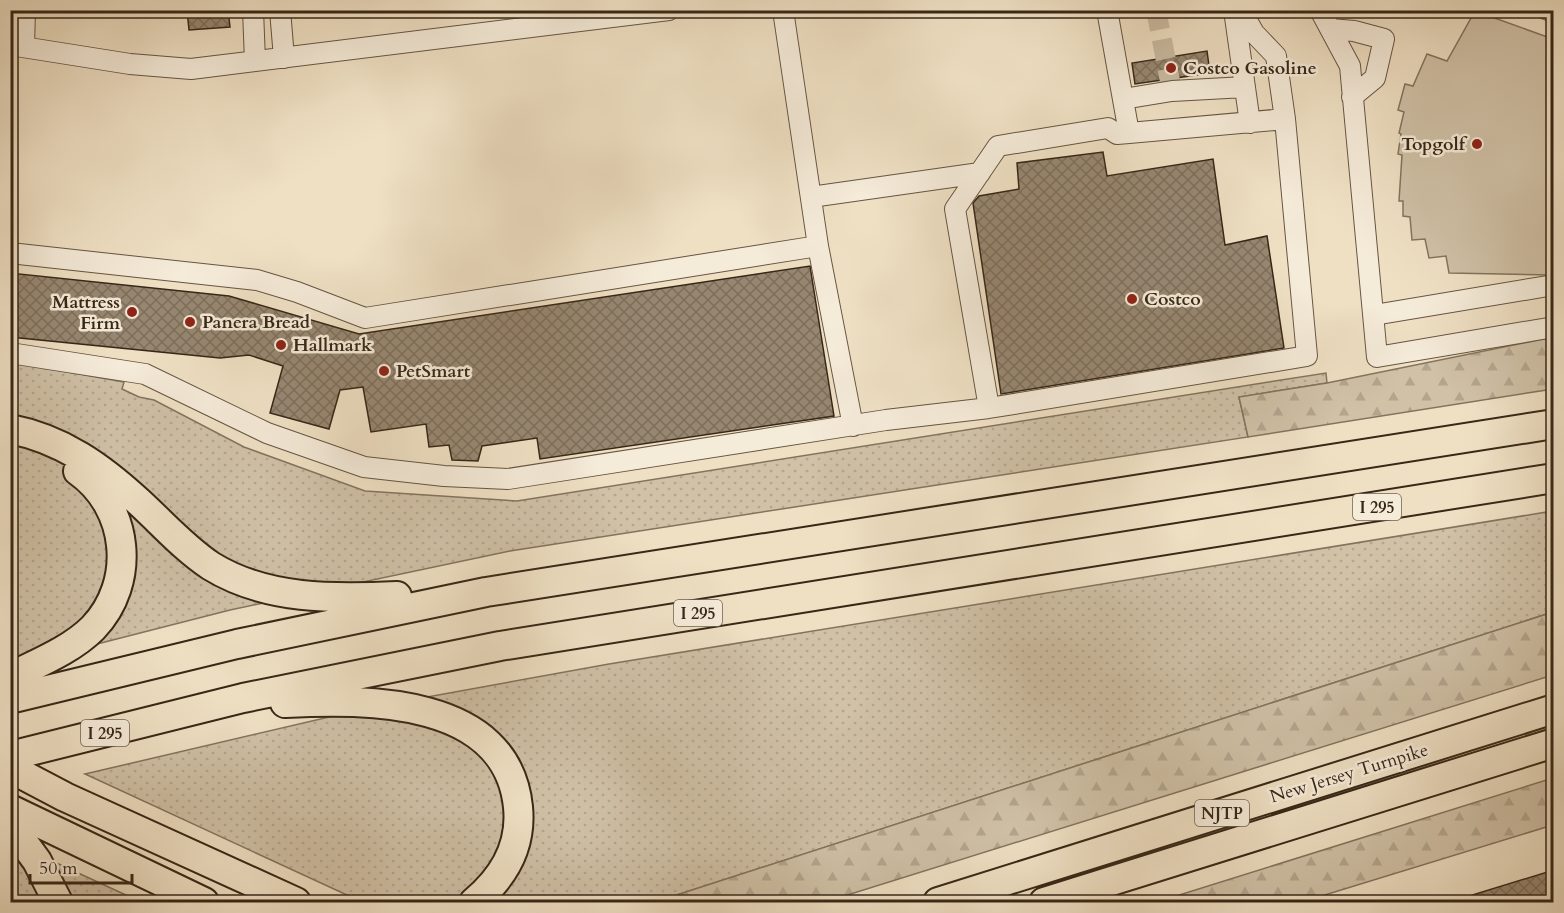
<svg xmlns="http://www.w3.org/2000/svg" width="1564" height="913" viewBox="0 0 1564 913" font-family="Cardo,serif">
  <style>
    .grass { fill: url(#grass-dots); stroke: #84745f; stroke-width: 1.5 }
    .forest { fill: url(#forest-firs); stroke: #84745f; stroke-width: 1.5 }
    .park { fill: #d0c1a7; stroke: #84745f; stroke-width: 1.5 }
    .building { fill: url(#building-cross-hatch); stroke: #372717; stroke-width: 1.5 }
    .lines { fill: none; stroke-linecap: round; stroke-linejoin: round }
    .minor-tunnel { stroke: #cabba1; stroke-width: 20; stroke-dasharray: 20 10; stroke-linecap: butt }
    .minor-casing { stroke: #655542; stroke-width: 22 }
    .highway-casing { stroke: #372717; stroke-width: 32 }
    .minor { stroke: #f5ebd9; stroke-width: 20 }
    .highway { stroke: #efe0c4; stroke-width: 28 }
    .poi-dot { fill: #8f2418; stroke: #f5ebd9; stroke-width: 2 }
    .labels { text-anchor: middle; stroke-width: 5; stroke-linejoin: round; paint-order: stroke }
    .shield { fill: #f5ebd9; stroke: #706251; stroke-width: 1.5 }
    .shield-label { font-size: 16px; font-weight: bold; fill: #372717 }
    .poi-label { font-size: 18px; font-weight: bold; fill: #372717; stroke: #f5ebd9; text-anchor: start }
    .street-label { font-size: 18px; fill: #372717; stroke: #f5ebd9 }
  </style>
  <defs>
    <pattern id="grass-dots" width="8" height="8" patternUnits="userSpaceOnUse" patternTransform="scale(1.5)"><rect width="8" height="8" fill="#d0c1a7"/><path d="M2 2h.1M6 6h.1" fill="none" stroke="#b3a68f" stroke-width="1.8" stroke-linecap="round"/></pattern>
    <pattern id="forest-firs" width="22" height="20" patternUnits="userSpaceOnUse" patternTransform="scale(1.5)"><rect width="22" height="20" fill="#d0c1a7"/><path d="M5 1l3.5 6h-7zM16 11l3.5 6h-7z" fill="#b3a68f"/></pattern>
    <pattern id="building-cross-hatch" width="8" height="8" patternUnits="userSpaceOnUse" patternTransform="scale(1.5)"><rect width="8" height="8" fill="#978771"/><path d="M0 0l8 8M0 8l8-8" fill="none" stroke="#7c6e5c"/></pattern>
  </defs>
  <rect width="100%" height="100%" fill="#efe0c4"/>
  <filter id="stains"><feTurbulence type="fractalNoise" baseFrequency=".00333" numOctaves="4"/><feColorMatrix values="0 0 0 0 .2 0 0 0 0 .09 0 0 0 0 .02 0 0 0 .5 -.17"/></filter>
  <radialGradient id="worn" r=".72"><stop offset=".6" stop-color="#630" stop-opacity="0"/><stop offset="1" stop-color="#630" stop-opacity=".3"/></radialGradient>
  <path class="grass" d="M 11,362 L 124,382 L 122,389 L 139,397 L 154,400 L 244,447 L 365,491 L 517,501 L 1326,373 L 1327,383 L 1239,397 L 1248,437 L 510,551 L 230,610 L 11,666 Z
    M 1553,511 L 1553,612 L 655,902 L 362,902 L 85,774 L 372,707 L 609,664 Z
    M 11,842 L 141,902 L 11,902 Z"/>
  <path class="forest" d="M 1522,11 L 1553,11 L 1553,23 Z
    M 1553,337 L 1553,389 L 1248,437 L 1239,397 L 1327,383 Z
    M 1553,612 L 1553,675 L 825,902 L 655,902 Z
    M 1553,778 L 1553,825 L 1302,902 L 1157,902 Z"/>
  <path class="park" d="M 1475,11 L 1553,39 L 1553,275 L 1449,273 L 1446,256 L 1429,258 L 1425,239 L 1412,240 L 1410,217 L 1403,216 L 1403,201 L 1399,201 L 1402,155 L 1398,154 L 1401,134 L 1399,133 L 1404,112 L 1398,110 L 1405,84 L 1413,86 L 1427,54 L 1447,61 Z"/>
  <path class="building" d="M 187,10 L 228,10 L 230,27 L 189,30 Z
    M 1207,51 L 1210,73 L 1135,84 L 1132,63 Z
    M 1103,152 L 1107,176 L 1213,159 L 1225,245 L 1267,236 L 1284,348 L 1001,394 L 973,203 L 979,196 L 1019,189 L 1017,163 Z
    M 810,266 L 834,416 L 540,459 L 537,438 L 482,446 L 478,461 L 452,460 L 449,445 L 429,447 L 426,424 L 371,432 L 363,387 L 340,390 L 329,429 L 270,413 L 283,366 L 249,355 L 220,358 L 10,337 L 10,273 L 229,296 L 359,334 Z
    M 1554,870 L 1554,903 L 1456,903 L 1456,900 Z"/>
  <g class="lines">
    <path class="minor-tunnel" d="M 1156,10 L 1172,91"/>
    <g class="minor-casing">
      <path id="minor" d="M 253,10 L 255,61
        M 280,10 L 284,58
        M 783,10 L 818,246 L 853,426
        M 1107,10 L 1129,133
        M 1234,10 L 1250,123
        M 1320,10 L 1350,66 L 1377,357 L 1554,327
        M 1330,29 L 1354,31 L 1384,39 L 1375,78 L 1352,97
        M 10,45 L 130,64 L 191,69 L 669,10
        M 24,47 L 25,10
        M 1123,99 L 1172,91 L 1245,87
        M 811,197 L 980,173
        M 10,253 L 257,280 L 297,292 L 365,318 L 818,246
        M 1374,315 L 1554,285
        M 10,353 L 145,374 L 267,433 L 364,467 L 444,476 L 508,479 L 886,420 L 989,408 L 1307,356 L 1285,119
        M 989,408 L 955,209 L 998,146 L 1108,128 L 1117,134 L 1129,133 L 1285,119 L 1276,56 L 1254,33 L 1241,10"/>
    </g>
    <g class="highway-casing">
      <path id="highway" d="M 10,429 C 62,439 101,467 139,502 C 163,524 184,548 211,566 C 266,600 334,599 397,596
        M 10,677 C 38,663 71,650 93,628 C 137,582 129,507 78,471
        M 10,699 L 237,644 L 486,592 L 1554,424
        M 285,703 C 366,699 507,697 518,807 C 522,847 503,878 474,902
        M 10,756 L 243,698 L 500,646 L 1554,478
        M 10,768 L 65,797 L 296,902
        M 10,809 L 204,902
        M 10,824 L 37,861 L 58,902
        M 938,902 L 1554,709
        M 1044,902 L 1554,743"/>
    </g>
    <use href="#minor" class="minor"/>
    <use href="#highway" class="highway"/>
  </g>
  <g class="poi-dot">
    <circle cx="1171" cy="68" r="6"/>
    <circle cx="1477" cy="144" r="6"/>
    <circle cx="1132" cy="299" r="6"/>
    <circle cx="132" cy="312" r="6"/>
    <circle cx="190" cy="322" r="6"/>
    <circle cx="281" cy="345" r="6"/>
    <circle cx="384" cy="371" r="6"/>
  </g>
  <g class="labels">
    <g class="shield">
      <rect x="1353" y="494" width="48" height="26" rx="4.5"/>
      <rect x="674" y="600" width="48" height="26" rx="4.5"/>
      <rect x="81" y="720" width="48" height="26" rx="4.5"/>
      <rect x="1195" y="800" width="54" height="26" rx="4.5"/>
    </g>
    <g class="shield-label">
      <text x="1377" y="513">I 295</text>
      <text x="698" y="619">I 295</text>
      <text x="105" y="739">I 295</text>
      <text x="1222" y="819">NJTP</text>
    </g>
    <g class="poi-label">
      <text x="1183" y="74">Costco Gasoline</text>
      <text x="1465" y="150" text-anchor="end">Topgolf</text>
      <text x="1144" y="305">Costco</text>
      <text x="120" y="308" text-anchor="end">Mattress<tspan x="120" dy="21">Firm</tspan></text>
      <text x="202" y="328">Panera Bread</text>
      <text x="293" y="351">Hallmark</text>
      <text x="396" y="377">PetSmart</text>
    </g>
    <g class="street-label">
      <text transform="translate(1349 773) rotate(-17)" y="6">New Jersey Turnpike</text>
    </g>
  </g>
  <rect width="1564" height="913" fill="none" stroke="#efe0c4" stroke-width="36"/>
  <rect x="12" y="12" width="1540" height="889" fill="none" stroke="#372717" stroke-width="3"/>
  <rect x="18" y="18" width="1528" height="877" fill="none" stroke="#372717" stroke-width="1.5"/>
  <path d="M30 874v9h102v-9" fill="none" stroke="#372717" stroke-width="3"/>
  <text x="39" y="874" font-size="18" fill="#372717" stroke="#f5ebd9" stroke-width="4.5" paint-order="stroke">50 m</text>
  <rect width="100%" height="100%" filter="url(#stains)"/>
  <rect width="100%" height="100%" fill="url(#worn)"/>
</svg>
